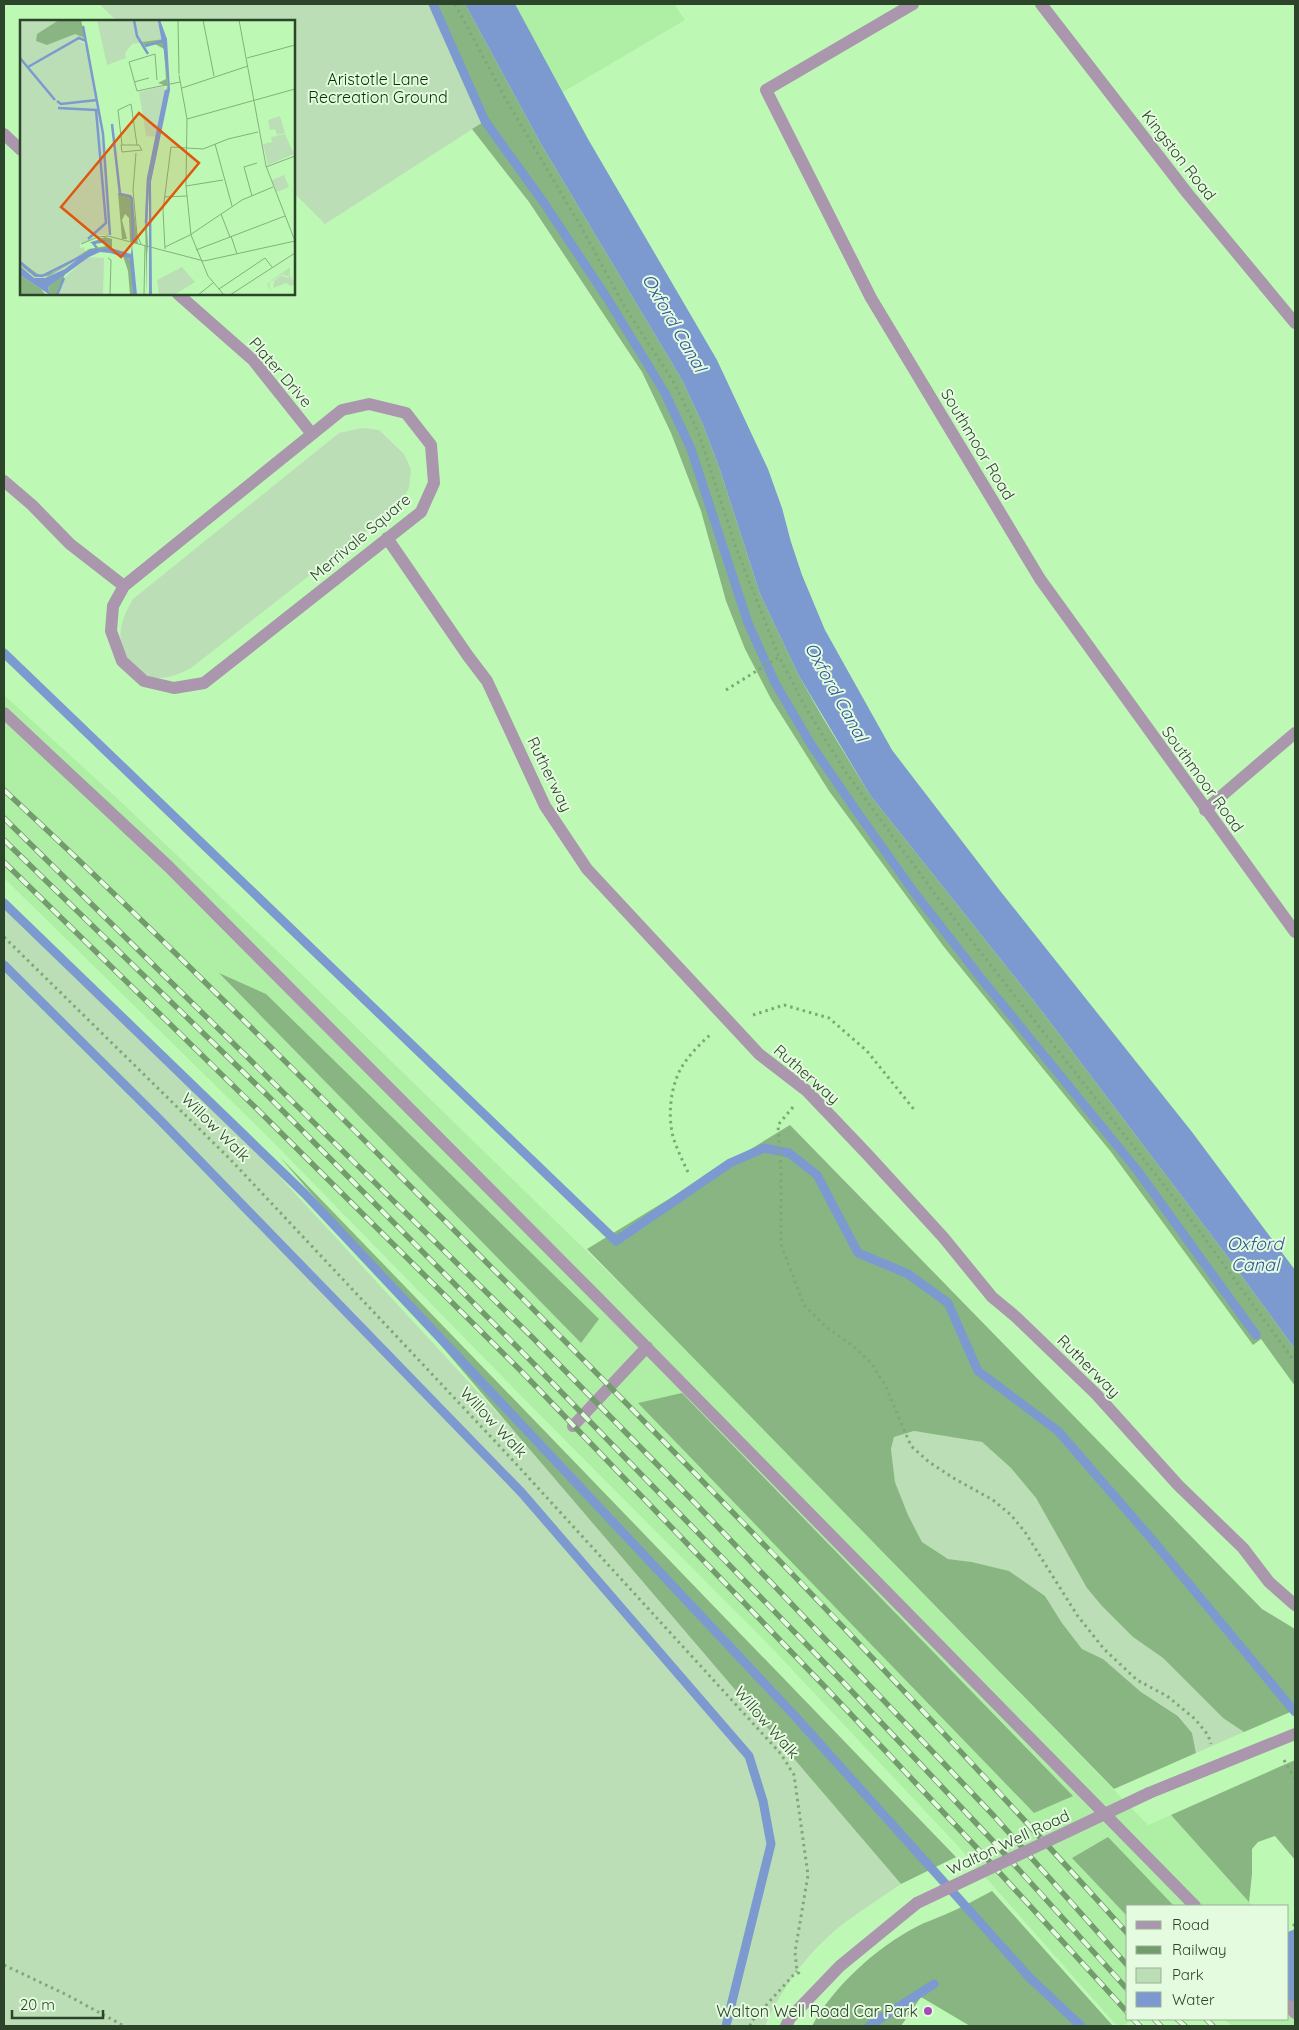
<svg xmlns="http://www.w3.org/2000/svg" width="1299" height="2030" viewBox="0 0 1299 2030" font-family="Quicksand,sans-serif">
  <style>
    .built { fill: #aeefa5 }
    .green { fill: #bcdeb6 }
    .forest { fill: #89b582 }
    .water { fill: #7c9acf }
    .pier { fill: #bdf9b4 }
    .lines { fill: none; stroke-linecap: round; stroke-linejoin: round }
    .stream { stroke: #7c9acf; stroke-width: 9 }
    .path { stroke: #7da977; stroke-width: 3; stroke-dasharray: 2.5 4; stroke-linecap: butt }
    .minor { stroke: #aa97ad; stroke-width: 12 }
    .rail-casing { stroke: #739c6d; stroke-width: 5.5 }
    .rail { stroke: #e4fbe0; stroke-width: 4; stroke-dasharray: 11; stroke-linecap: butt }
    .minor-bridge { stroke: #aa97ad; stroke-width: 12 }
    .poi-dot { fill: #a74cb7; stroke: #e4fbe0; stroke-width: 2 }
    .labels { text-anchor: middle; stroke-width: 4; stroke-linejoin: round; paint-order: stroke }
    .park-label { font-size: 16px; fill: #043300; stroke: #e4fbe0 }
    .street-label { font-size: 16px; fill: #2c4429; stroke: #e4fbe0 }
    .poi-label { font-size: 16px; fill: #2c4429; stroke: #e4fbe0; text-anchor: end }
    .water-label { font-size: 18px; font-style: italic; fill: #315698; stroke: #e4fbe0 }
    .inset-river { fill: none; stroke: #7c9acf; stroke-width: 2.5 }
    .inset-road { fill: none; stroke: #83b17c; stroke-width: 1 }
    .view { fill: #df580d; fill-opacity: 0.15; stroke: #df580d; stroke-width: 2.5 }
    .inset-edge { fill: none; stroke: #2c4429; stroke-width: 2.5 }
  </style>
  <rect width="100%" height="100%" fill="#bdf9b4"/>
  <path class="built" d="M 515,4 L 674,4 L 685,20 L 563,92 Z
    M 4,695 L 118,799 L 316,988 L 642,1305 L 1148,1825 L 1171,1815 L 1253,1906 L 1128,1906 L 1128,2019 L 1288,2019 L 1288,1946 L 1295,1955 L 1295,2026 L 1117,2026 L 956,1844 L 769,1645 L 531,1406 L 272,1141 L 4,878 Z"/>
  <path class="green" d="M 99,4 L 433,4 L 485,121 L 325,224 L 294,193 L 294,21 L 117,21 Z
    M 362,428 L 379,430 L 404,454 L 411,469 L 409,488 L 400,505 L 191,668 C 181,673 170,678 158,678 C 151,678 142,673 137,669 C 113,648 118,624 133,599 L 339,433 Z
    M 4,903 L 255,1150 L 526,1444 L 901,1884 C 883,1896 865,1908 847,1921 C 812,1947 782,1986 765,2026 L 4,2026 Z
    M 914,1431 L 982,1442 L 1011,1468 L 1036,1498 L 1062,1542 L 1133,1637 L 1163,1658 L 1223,1718 L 1244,1732 L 1196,1753 L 1192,1733 L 1179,1716 L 1141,1692 L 1103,1659 L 1082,1649 L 1062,1623 L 1045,1596 L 1009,1571 L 972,1562 L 948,1559 L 922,1542 L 908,1515 L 895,1482 L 891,1449 L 894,1437 Z"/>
  <path class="forest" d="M 433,4 L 465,4 L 541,144 L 682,380 L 703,425 L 720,470 L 760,594 L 799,676 L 823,718 L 870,795 L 1044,1014 L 1227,1256 L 1295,1349 L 1295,1386 L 1261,1339 L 1253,1345 L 1111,1152 L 944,947 L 829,791 L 771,699 L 745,649 L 726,601 L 701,511 L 671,433 L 642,372 L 529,202 L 472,129 L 485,121 Z
    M 219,973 L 266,994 L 599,1319 L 581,1343 Z
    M 790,1125 L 1262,1609 L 1295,1629 L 1295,1710 L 1244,1732 L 1223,1718 L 1163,1658 L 1133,1637 L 1102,1606 L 1087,1588 L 1036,1498 L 1011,1468 L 982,1442 L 914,1431 L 894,1437 L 891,1449 L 895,1482 L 908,1515 L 922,1542 L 948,1559 L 972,1562 L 1009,1571 L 1045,1596 L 1062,1623 L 1082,1649 L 1103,1659 L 1141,1692 L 1178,1716 L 1192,1733 L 1196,1753 L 1114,1789 L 587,1249 Z
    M 280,1157 L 956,1857 L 901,1884 Z
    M 682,1393 L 1073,1796 L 1034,1813 L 638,1403 Z
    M 1295,1760 L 1295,1860 L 1275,1836 L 1258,1842 L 1252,1849 L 1252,1874 L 1249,1902 L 1171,1815 Z
    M 1108,1837 L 1174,1906 L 1128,1906 L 1128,1917 L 1072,1858 Z
    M 992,1891 L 1113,2026 L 970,2026 L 921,1997 L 901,2026 L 812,2026 C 833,1987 877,1947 916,1927 C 925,1922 935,1919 944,1915 C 961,1908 976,1899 992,1891 Z"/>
  <path class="water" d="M 465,4 L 515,4 L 588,139 L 717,360 L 768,469 L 782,508 L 791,542 L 802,575 L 825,630 L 892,750 L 1001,892 L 1192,1132 L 1295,1270 L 1295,1349 L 1227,1256 L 1044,1014 L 870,795 L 799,676 L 760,594 L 720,470 L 703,425 L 682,380 L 541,144 Z
    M 1295,1929 L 1295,2002 L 1288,2004 L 1288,1932 Z"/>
  <path class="pier" d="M 1133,2019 L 1224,2019 L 1231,2025 L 1123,2026 Z"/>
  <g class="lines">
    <path class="stream" d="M 433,4 L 485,121 L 544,203 L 607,298 L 665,393 L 691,449 L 748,623 L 775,683 L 812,746 L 855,809 L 914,892 L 980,977 L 1137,1170 L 1256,1335
      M 4,653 L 616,1241 L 730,1163 L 764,1148 L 789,1153 L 817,1175 L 858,1253 L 908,1274 L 948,1303 L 978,1371 L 1058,1431 L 1149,1536 L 1295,1712
      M 4,903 L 305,1194 L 793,1714 L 1030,1978 L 1081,2026
      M 4,965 L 159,1119 L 522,1493 L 749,1756 L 763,1801 L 771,1844 L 726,2026
      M 869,2026 L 934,1984"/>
    <path class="path" d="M 455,4 L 504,96 L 581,227 L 626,309 L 673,381 L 698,431 L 735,545 L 779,657 L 806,708 L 845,771 L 937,897 L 1189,1217 L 1295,1362
      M 726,690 L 779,657
      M 4,937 L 229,1158 L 507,1454 L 781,1754 L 794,1775 L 808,1875 L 795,1952 L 797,1971 L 801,1976
      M 753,1015 L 784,1005 L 829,1018 L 867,1051 L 916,1112
      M 793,1107 L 778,1125 L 781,1170 L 781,1244 L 804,1305 L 825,1326 L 853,1346 L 871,1363 L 885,1385 L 911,1446 L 929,1462 L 955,1479 L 993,1500 L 1011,1515 L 1025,1532 L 1077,1615 L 1104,1649 L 1137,1680 L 1167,1696 L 1195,1719 L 1208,1735 L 1211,1744
      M 688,1172 C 683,1162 678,1151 674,1140 C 667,1118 670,1085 683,1065 C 690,1054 701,1043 711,1034
      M 1284,1760 L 1295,1779
      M 1293,1926 L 1295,1924
      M 4,1965 L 67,1995 L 124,2026
      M 750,2026 L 751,2022 L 797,1971"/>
    <path class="minor" d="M 913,4 L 766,90 L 871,298 L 1040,579 L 1295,932
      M 1041,4 L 1188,194 L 1295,323
      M 4,134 L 21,150
      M 178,294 L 253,360 L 312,434
      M 369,404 L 406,413 L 431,445 L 434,483 L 421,512 L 204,683 L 174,688 L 144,681 L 122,661 L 111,631 L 113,606 L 124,586 L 342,410 Z
      M 4,481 L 32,505 L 70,544 L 124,586
      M 387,538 L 468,656 L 487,681 L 545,806 L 587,869 L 759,1054 L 807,1091 L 867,1154 L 943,1237 L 992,1297 L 1016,1317 L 1096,1394 L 1178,1485 L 1243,1548 L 1269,1582 L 1295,1605
      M 4,713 L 168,866 L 598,1298 L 1195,1906
      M 1205,810 L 1295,733
      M 573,1426 L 647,1347
      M 1149,1793 L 1295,1734
      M 1288,2005 L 1295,2013
      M 786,2026 L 790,2018 L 840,1966 L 917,1903"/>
    <g class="rail-casing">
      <path id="rail" d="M 4,790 C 151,926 294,1070 436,1212 C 672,1447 905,1686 1128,1934
        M 4,818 L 533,1338 L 697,1505 L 994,1816 L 1128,1966
        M 4,840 L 269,1097 L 534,1364 L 842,1681 L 992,1840 L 1128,1990
        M 4,862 L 255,1107 L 522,1372 L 827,1689 L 976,1847 L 1128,2013
        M 1133,2019 L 1140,2026
        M 1154,2019 L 1161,2026
        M 1177,2019 L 1185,2026
        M 1206,2019 L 1213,2026"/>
    </g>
    <use href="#rail" class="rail"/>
    <path class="minor-bridge" d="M 917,1903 L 1149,1793"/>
  </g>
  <circle class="poi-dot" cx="928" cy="2011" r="5"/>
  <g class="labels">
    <g class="park-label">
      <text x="378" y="85">Aristotle Lane<tspan x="378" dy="18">Recreation Ground</tspan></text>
    </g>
    <g class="street-label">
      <text transform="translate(1179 155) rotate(52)" y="6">Kingston Road</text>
      <text transform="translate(281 372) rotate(49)" y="6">Plater Drive</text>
      <text transform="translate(978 444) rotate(59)" y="6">Southmoor Road</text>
      <text transform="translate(360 537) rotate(-40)" y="6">Merrivale Square</text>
      <text transform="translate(550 774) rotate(64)" y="6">Rutherway</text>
      <text transform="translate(1203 779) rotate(54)" y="6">Southmoor Road</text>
      <text transform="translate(807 1074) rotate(41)" y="6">Rutherway</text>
      <text transform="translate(216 1127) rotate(45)" y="6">Willow Walk</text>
      <text transform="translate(1089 1366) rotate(45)" y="6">Rutherway</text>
      <text transform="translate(494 1422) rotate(47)" y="6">Willow Walk</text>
      <text transform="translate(767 1722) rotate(49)" y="6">Willow Walk</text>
      <text transform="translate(1008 1842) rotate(-25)" y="6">Walton Well Road</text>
    </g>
    <g class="poi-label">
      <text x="918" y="2017">Walton Well Road Car Park</text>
    </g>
    <g class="water-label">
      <text transform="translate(674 323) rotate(60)" y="6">Oxford Canal</text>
      <text transform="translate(836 692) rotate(61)" y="6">Oxford Canal</text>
      <text x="1255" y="1250">Oxford<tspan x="1255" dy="21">Canal</tspan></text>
    </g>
  </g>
  <g transform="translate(20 20)">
    <rect width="275" height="275" fill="#bdf9b4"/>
    <path d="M 0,0 L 61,0 L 65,18 L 59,21 L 64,23 L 69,33 L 87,156 L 88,215 L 78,215 L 63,224 L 60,222 L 60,228 L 64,227 L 66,234 L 45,249 L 22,259 L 14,258 L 0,246 ZM 77,0 L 139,0 L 143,19 L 112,24 L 105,33 L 106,38 L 87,45 ZM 145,66 L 137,117 L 126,116 L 119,72 ZM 260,96 L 265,113 L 257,115 L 255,109 L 250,110 L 248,100 ZM 265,114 L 274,134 L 248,145 L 243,124 L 252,122 L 251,117 ZM 264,155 L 269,167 L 257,172 L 252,160 ZM 68,237 L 84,238 L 83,275 L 37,275 L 43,259 ZM 162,247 L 175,262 L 154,275 L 139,275 L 137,260 ZM 270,247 L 270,257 L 273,257 L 270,259 L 275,260 L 275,265 L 270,266 L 266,263 L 253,268 L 254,261 L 261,256 L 269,258 L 268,251 L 268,256 L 263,255 L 266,252 L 249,263 L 251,271 L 247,264 Z" fill="#bcdeb6"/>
    <path d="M 39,0 L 61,0 L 65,18 L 55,14 L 27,25 L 16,21 L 17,14 ZM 144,19 L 148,65 L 136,137 L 129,163 L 127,208 L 128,225 L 127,235 L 127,275 L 125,204 L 127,162 L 147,66 L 138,63 L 146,59 L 144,29 L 135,24 L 125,26 L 122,22 ZM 98,173 L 112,176 L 118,224 L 110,221 L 109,198 L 105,194 L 102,200 L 107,219 L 102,219 ZM 85,217 L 92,219 L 92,230 L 71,231 L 29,256 L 15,257 L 0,245 L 0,241 L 19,255 L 34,252 L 69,229 L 86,226 L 84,221 L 69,223 ZM 103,236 L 111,240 L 113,275 L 110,275 L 108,251 ZM 45,254 L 37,275 L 30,275 L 28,267 ZM 0,255 L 21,269 L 26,275 L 0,275 Z" fill="#89b582"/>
    <path d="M 140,0 L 147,19 L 150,70 L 131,162 L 132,275 L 129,275 L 129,163 L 148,65 ZM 112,224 L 117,275 L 113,275 L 110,239 L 90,233 L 80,232 L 69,237 L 28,267 L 30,275 L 0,255 L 0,246 L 14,258 L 25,258 L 45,249 L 71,229 L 91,228 L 111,234 Z" fill="#7c9acf"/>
    <path class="inset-river" d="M 114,0 L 117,16 L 128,34M 63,6 L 83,114 L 90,215M 125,26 L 143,21 L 139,0M 0,38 L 35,80M 8,47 L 59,18 L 66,21M 37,81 L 41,84 L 77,80M 38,88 L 76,90 L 86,203 L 68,219M 92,104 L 100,174 L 110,176 L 112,179 L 113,222M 126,203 L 128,159 L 146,70M 77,228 L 73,223 L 86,221M 0,242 L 15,255 L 22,256 L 72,231M 37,275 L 44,258"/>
    <path class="inset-road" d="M 158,0 L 159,54M 183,0 L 194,56M 219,0 L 246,146 L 275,221M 227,38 L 275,25M 159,55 L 167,99 L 166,166 L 171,215 L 188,256 L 204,275M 137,60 L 135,34 L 109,42 L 117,71 L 160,62M 114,62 L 129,58M 162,68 L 228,46M 167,99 L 275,69M 195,124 L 212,186M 101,125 L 119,125 L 122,130 L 102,132 ZM 102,125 L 98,90 L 111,84 L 117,125M 116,133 L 113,170 L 117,215 L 121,224M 246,147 L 275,136M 166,166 L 203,160M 232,176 L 224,147 L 237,143M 144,177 L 167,176M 201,194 L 210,217M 211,216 L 217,234M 61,224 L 78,217 L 88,216 L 184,241 L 275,221M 145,227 L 170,215 L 222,180 L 253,167M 145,229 L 143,190 L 151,127 L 183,129 L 208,119 L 238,112M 176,230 L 265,196M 88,238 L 91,240 L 90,275M 199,269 L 245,238 L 252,247M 124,275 L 125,226M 178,275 L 193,263M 210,275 L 275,233"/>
    <path class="view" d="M 119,93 L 179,143 L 101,237 L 41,187 Z"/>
    <rect width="275" height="275" class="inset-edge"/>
  </g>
  <rect width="1299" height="2030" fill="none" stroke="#2c4429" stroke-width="10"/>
  <rect x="1126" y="1905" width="162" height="115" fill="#e4fbe0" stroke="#9ab297"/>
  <rect x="1136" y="1921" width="25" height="8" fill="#aa97ad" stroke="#9ab297"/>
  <text x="1172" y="1930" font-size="15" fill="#2c4429">Road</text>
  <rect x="1136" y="1946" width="25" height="8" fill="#739c6d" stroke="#9ab297"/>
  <text x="1172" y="1955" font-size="15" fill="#2c4429">Railway</text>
  <rect x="1136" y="1968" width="25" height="15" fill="#bcdeb6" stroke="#9ab297"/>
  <text x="1172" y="1980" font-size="15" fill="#2c4429">Park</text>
  <rect x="1136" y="1992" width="25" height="15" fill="#7c9acf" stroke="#9ab297"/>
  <text x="1172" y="2005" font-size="15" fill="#2c4429">Water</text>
  <path d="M12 2010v8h91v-8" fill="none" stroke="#2c4429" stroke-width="2.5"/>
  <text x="20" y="2010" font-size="15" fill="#2c4429" stroke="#e4fbe0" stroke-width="4" paint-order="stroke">20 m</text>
</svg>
